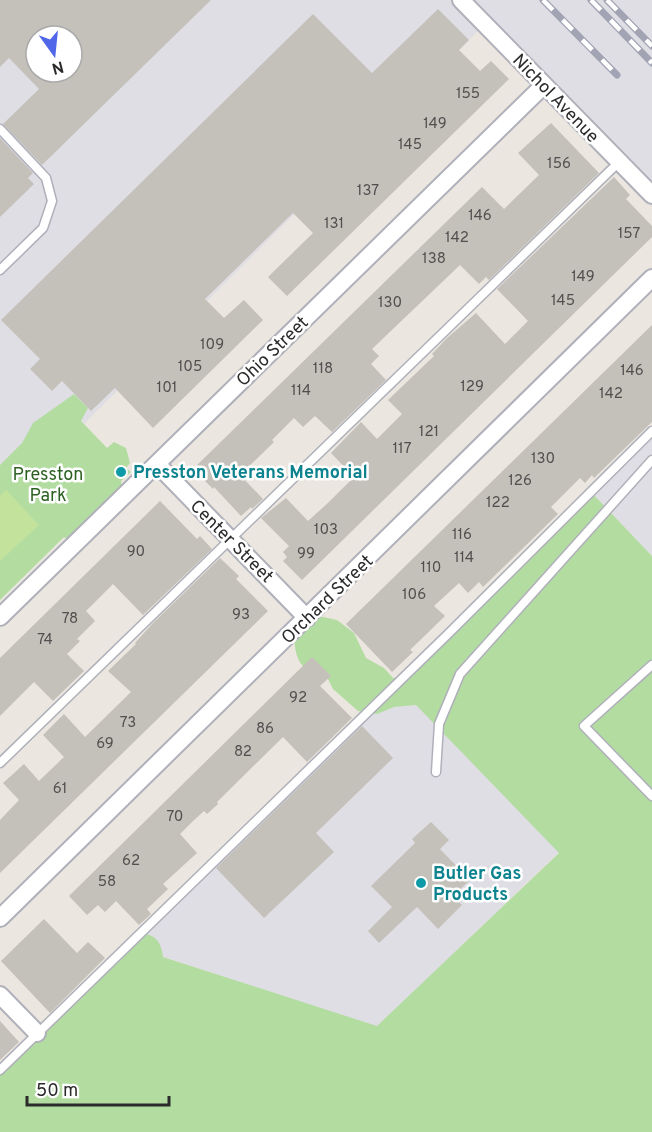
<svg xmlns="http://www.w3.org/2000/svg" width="652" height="1132" viewBox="0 0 652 1132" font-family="Overpass,sans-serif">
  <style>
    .industrial { fill: #e0dee5; fill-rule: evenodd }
    .green { fill: #b3dca1 }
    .pitch { fill: #c3e39d }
    .building { fill: #c4c0ba; fill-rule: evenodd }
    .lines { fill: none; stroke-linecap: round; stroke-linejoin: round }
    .lane-casing { stroke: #afb0ba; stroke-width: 11 }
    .street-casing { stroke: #afb0ba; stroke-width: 20 }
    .lane { stroke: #fff; stroke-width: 8 }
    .street { stroke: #fff; stroke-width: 16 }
    .rail-casing { stroke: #a2a4b3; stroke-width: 7 }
    .rail { stroke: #fff; stroke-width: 4.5; stroke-dasharray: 14; stroke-linecap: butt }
    .culture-dot { fill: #0f9aa8; stroke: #fff; stroke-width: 2 }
    .labels { text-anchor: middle; stroke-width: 5; stroke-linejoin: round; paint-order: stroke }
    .number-label { font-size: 15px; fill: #51504f }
    .street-label { font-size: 18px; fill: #2b2b2b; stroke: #fff }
    .culture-label { font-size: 18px; font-weight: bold; fill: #0d838f; stroke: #fff; text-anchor: start }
    .park-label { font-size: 18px; fill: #2d6122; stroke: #fff }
  </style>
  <rect width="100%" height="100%" fill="#ebe6df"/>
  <path class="industrial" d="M 0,0 L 652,0 L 652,194 L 485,24 L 84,424 L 63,403 L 0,465 ZM 36,36 L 72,36 L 72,72 L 36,72 Z
    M 652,431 L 652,556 L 591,492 Z
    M 396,684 L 559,852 L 377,1027 L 143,950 L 133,940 Z"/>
  <path class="green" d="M 74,394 L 88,408 L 81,421 L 107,448 L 114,442 L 126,448 L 130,463 L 126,468 L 131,472 L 121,481 L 124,495 L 81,536 L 67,539 L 64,537 L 0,600 L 0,465 L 22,443 L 33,423 Z
    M 591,492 L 652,556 L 652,1132 L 0,1132 L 0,1070 L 142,933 C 157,936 161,942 163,957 L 377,1026 L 559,853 L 416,705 L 394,707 L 377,714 L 358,711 L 333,689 L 328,679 C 301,670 295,663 294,634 L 314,615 L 337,620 L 354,633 L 366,658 L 384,668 L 393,678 L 402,678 Z"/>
  <path class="pitch" d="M 6,490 L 39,525 L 0,561 L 0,496 Z"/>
  <path class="building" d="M 0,0 L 211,0 L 42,165 L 3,124 L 39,89 L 9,58 L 0,67 ZM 36,36 L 72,36 L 72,72 L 36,72 Z
    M 438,9 L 469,40 L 459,50 L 480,71 L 491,61 L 509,79 L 287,296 L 268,277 L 313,233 L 293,213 L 205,299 L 224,318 L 244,300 L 263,320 L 153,428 L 115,388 L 91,411 L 62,381 L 52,391 L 30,369 L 40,359 L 1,320 L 313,14 L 372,73 Z
    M 551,123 L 599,173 L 489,280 L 486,277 L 479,284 L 460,265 L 372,349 L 379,356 L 371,364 L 386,380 L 332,432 L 315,416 L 303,427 L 294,418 L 272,440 L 274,442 L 240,475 L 263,499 L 252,509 L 251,507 L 241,516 L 214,487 L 213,489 L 193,469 L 482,187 L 504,209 L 539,175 L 518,153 Z
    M 0,138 L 33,173 L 28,178 L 34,184 L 0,217 Z
    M 614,177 L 630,195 L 626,199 L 652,226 L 652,237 L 302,580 L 283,561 L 287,557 L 283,552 L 289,546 L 261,518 L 286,498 L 308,521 L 329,502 L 354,477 L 331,453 L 361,422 L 377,439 L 402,414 L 388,400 L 434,356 L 432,354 L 447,338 L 476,313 L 505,344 L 528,321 L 497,289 Z
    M 652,325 L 652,422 L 594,478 L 592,475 L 585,483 L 580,478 L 551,507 L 558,514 L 483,587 L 479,582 L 468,593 L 459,583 L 434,606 L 445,616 L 410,650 L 413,652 L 392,672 L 346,624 Z
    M 160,501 L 197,539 L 200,536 L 212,549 L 143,615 L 113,584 L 86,611 L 95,621 L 77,639 L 80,641 L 67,654 L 84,671 L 53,701 L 34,682 L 0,716 L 0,658 Z
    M 220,558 L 239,576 L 236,579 L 268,611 L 0,873 L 0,820 L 19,800 L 3,783 L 24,764 L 39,781 L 64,757 L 43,735 L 64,714 L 85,737 L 131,692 L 108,671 L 136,644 L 135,643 L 152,624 Z
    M 312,657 L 331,676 L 320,686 L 352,718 L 307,762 L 283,737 L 217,802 L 218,804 L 207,814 L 204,811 L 192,822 L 180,834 L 197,853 L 163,884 L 168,889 L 147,909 L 151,914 L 139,925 L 116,901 L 105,912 L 98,905 L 87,915 L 69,896 Z
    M 362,726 L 393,758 L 316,833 L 334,852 L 264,918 L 216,868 Z
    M 431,822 L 449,840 L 440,849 L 470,880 L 453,896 L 462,905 L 438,929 L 417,907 L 379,943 L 368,931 L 392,907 L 371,886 L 415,843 L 412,839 Z
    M 44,919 L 77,953 L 88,942 L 105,958 L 50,1013 L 1,961 Z
    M 0,1021 L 19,1042 L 0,1060 Z"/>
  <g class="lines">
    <g class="lane-casing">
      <path id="lane" d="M 0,129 L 46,178 L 52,201 L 43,228 L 0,270
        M 652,665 L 584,726 L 652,796
        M 0,763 L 619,162
        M 436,772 L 439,724 L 460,674 L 652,460
        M 0,1070 L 448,634 L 652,431"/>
    </g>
    <g class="street-casing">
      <path id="street" d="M 461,0 L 652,195
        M 157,464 L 307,618
        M 0,617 L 544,85
        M 0,918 L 652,278
        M 0,995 L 37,1033"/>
    </g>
    <use href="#lane" class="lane"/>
    <use href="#street" class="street"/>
    <g class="rail-casing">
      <path id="rail" d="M 543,0 L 617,75
        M 591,0 L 652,63
        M 607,0 L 652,46"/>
    </g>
    <use href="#rail" class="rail"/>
  </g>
  <g class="culture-dot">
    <circle cx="121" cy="472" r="6"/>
    <circle cx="421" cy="883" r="6"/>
  </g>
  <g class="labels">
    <g class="number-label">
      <text x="468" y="98">155</text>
      <text x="435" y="128">149</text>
      <text x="410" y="149">145</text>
      <text x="559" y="168">156</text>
      <text x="368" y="195">137</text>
      <text x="480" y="220">146</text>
      <text x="334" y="228">131</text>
      <text x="629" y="238">157</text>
      <text x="457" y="242">142</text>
      <text x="434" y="263">138</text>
      <text x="583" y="281">149</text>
      <text x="563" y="305">145</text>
      <text x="390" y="307">130</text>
      <text x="212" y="349">109</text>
      <text x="190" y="371">105</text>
      <text x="323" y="373">118</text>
      <text x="632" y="375">146</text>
      <text x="472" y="391">129</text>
      <text x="167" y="392">101</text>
      <text x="301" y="395">114</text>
      <text x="611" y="398">142</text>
      <text x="429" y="436">121</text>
      <text x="402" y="453">117</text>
      <text x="543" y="463">130</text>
      <text x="520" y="485">126</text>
      <text x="498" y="507">122</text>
      <text x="326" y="534">103</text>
      <text x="462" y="539">116</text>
      <text x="136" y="556">90</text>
      <text x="306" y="558">99</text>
      <text x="464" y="562">114</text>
      <text x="431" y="572">110</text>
      <text x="414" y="599">106</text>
      <text x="241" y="619">93</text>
      <text x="70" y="623">78</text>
      <text x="45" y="644">74</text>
      <text x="298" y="702">92</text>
      <text x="128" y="727">73</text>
      <text x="265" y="733">86</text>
      <text x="105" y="748">69</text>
      <text x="243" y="756">82</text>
      <text x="60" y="793">61</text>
      <text x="175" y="821">70</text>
      <text x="131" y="865">62</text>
      <text x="107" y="886">58</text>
    </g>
    <g class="street-label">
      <text transform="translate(556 98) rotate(46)" y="6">Nichol Avenue</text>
      <text transform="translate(272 351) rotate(-44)" y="6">Ohio Street</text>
      <text transform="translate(232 541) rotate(45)" y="6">Center Street</text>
      <text transform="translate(327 599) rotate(-44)" y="6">Orchard Street</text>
    </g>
    <g class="culture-label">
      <text x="133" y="478">Presston Veterans Memorial</text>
      <text x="433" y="879">Butler Gas<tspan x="433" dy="21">Products</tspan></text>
    </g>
    <g class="park-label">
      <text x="48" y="480">Presston<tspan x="48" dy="21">Park</tspan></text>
    </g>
  </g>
  <g transform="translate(54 54) rotate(165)"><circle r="28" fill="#ffffff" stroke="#aaaaaa" stroke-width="1.5"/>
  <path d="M0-4.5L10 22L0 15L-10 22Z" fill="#4f67e8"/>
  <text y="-9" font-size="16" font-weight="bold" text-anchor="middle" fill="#2b2b2b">N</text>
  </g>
  <path d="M27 1096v9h142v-9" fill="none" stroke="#2b2b2b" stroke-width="3"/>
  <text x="36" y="1096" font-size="18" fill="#2b2b2b" stroke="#ffffff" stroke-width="4.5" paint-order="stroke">50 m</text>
</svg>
